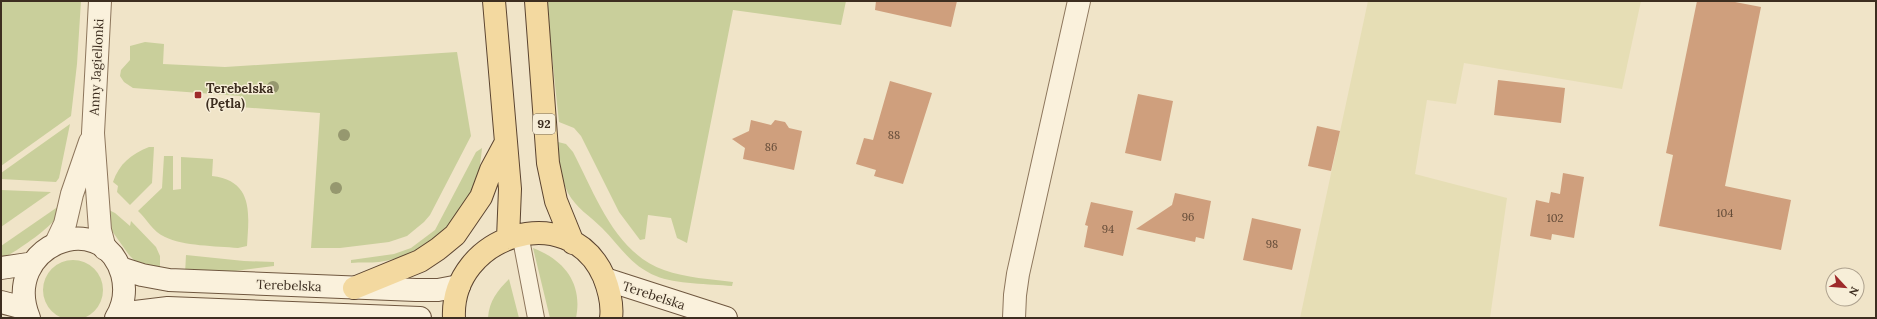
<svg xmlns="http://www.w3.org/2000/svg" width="1877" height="319" viewBox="0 0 1877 319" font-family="Lora,serif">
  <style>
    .farmland { fill: #e6deb5 }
    .green { fill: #c9cf9b }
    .building { fill: #cf9f7d }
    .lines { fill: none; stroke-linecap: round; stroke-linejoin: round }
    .lane-casing { stroke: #8d765c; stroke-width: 18 }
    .street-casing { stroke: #8d765c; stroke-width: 24 }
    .secondary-casing { stroke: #6f573f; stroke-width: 24 }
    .primary-casing { stroke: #5b4430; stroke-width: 24 }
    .lane { stroke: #faf1dc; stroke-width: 16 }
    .street { stroke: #faf1dc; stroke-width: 22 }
    .secondary { stroke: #faf1dc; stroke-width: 22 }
    .primary { stroke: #f3d9a0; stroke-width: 22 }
    .tree { fill: #96986f }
    .poi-dot { fill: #9e2a2b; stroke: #f7eed8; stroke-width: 1.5 }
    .labels { text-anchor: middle; stroke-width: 3; stroke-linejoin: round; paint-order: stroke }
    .number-label { font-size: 11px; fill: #624a37 }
    .shield { fill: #f7eed8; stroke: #756857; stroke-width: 1 }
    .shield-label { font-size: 12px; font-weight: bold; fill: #3d2e20 }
    .street-label { font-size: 13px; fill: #3d2e20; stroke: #f7eed8 }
    .poi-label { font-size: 13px; font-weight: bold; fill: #3d2e20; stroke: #f7eed8; text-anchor: start }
  </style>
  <rect width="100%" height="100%" fill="#f0e4c8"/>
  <path class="farmland" d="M 1368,1 L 1641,1 L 1622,89 L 1464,63 L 1456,104 L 1427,100 L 1415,174 L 1507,198 L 1490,318 L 1300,318 Z"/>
  <path class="green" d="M 1,1 L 81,1 L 77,64 L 71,116 L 1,166 Z
    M 546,1 L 846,1 L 841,25 L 733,10 L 687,243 L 677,238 L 671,218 L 648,215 L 645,239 L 640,240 L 619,212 L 581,136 L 574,128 L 559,122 Z
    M 145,42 L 164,44 L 163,64 L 225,67 L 457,52 L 471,136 L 430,215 L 424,222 L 407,236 L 389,242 L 340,248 L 311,248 L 320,113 L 239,107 L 240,96 L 133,88 L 124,82 L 120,76 L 121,70 L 130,60 L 130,46 Z
    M 70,124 L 59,178 L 56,182 L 1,179 L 1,173 Z
    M 558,142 L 566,144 L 573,152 C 595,194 615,253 664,270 C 686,278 711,279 733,282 L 732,286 C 710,284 675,284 656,276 C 631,266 620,246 602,228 C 590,216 576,208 568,193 C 560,177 559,160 558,142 Z
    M 149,147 L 154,147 L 152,183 L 130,205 L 117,192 L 118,186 L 113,182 C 119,164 131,154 149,147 Z
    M 482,148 C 481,158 480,168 477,178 C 463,221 424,256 379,262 C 370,263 360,262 351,263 L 351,260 L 394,254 L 411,248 L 435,230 L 476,152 Z
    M 164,156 L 173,156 L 173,190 L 181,189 L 181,157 L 213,159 L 212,176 C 254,181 249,214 247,246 L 238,248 C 216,246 183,246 165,237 C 153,232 147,219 138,211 L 162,188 Z
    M 1,190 L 51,192 L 1,227 Z
    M 59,206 C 58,210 58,215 56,218 C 49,229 13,254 1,259 L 1,246 Z
    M 109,210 L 115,213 L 130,226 L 131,221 L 156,247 L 160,256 L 160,271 L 135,261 L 129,255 L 112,231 Z
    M 533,248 C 564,260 583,283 576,318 L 550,318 Z
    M 186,255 L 244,261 L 274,262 L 274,266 L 212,274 L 185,274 Z
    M43 290a30 30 0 1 1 60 0a30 30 0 1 1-60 0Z
    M 509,279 L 519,318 L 488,318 C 489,301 498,290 509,279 Z"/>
  <path class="building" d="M 876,1 L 957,1 L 951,27 L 875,10 Z
    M 1697,1 L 1730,1 L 1761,7 L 1725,186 L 1791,200 L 1781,250 L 1659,226 L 1673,155 L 1666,153 Z
    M 1498,80 L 1565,88 L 1561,123 L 1494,115 Z
    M 890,81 L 932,93 L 903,184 L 874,176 L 876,170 L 856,164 L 864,138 L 873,140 Z
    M 1138,94 L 1173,101 L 1161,161 L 1125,153 Z
    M 751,120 L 771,125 L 775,120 L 785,122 L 789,128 L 802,131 L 794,170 L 743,159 L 745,148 L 732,139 L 749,131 Z
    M 1317,126 L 1340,131 L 1331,171 L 1308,166 Z
    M 1563,173 L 1584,177 L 1574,238 L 1552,234 L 1551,240 L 1530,236 L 1536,200 L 1549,203 L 1551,192 L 1560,194 Z
    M 1175,193 L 1211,201 L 1204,239 L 1196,237 L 1195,242 L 1136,229 L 1172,205 Z
    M 1091,202 L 1133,211 L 1123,256 L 1084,247 L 1088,226 L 1085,225 Z
    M 1252,218 L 1301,229 L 1292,270 L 1243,260 Z"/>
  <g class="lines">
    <g class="lane-casing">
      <path id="lane" d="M 520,234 L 536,318"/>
    </g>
    <g class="street-casing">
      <path id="street" d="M 100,1 L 93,133 L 100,230 L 105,249
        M 57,241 L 65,224 L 72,194 L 90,142
        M 1014,318 L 1015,295 L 1018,274 L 1079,1"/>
    </g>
    <g class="secondary-casing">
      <path id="secondary" d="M 1,268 L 28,264
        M 120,268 L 142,275 L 169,280 L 416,290 L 438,290 L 459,286
        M 605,279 L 726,318
        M 1,302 L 24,308
        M 29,318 C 0,247 101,205 122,274 C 126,289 124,305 116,318
        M 119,318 L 135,312 L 168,308 L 420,318"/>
    </g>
    <g class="primary-casing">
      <path id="primary" d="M 494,1 L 510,189 L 508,238
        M 536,1 L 548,163 L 556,201 L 573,243
        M 354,288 L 420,261 L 438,249 L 455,235 L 481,197 L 491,170 L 505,144
        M 454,318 C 450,236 569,197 604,277 C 609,290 613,304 611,318"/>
    </g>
    <use href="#lane" class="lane"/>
    <use href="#street" class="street"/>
    <use href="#secondary" class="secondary"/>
    <use href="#primary" class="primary"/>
  </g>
  <g class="tree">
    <circle cx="273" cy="87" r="6"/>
    <circle cx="344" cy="135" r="6"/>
    <circle cx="336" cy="188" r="6"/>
  </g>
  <rect class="poi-dot" x="194" y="91" width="8" height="8" rx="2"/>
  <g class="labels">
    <g class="number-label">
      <text x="894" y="139">88</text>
      <text x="771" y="151">86</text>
      <text x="1725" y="217">104</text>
      <text x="1188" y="221">96</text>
      <text x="1555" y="222">102</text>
      <text x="1108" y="233">94</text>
      <text x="1272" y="248">98</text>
    </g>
    <rect class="shield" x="533" y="114" width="22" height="20" rx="3"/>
    <g class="shield-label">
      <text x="544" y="128">92</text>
    </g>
    <g class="street-label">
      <text transform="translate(96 67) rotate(-87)" y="5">Anny Jagiellonki</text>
      <text transform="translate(289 285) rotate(2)" y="5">Terebelska</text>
      <text transform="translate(654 295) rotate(18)" y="5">Terebelska</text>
    </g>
    <g class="poi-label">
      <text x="206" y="93">Terebelska<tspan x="206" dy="15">(Pętla)</tspan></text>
    </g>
  </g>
  <rect width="1877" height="319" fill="none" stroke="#3d2e20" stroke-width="4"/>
  <g transform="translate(1845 287) rotate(116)"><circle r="19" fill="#f7eed8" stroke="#ada18e"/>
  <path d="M0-3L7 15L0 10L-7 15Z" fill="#9e2a2b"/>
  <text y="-6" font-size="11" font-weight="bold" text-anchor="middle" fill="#3d2e20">N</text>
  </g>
</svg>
